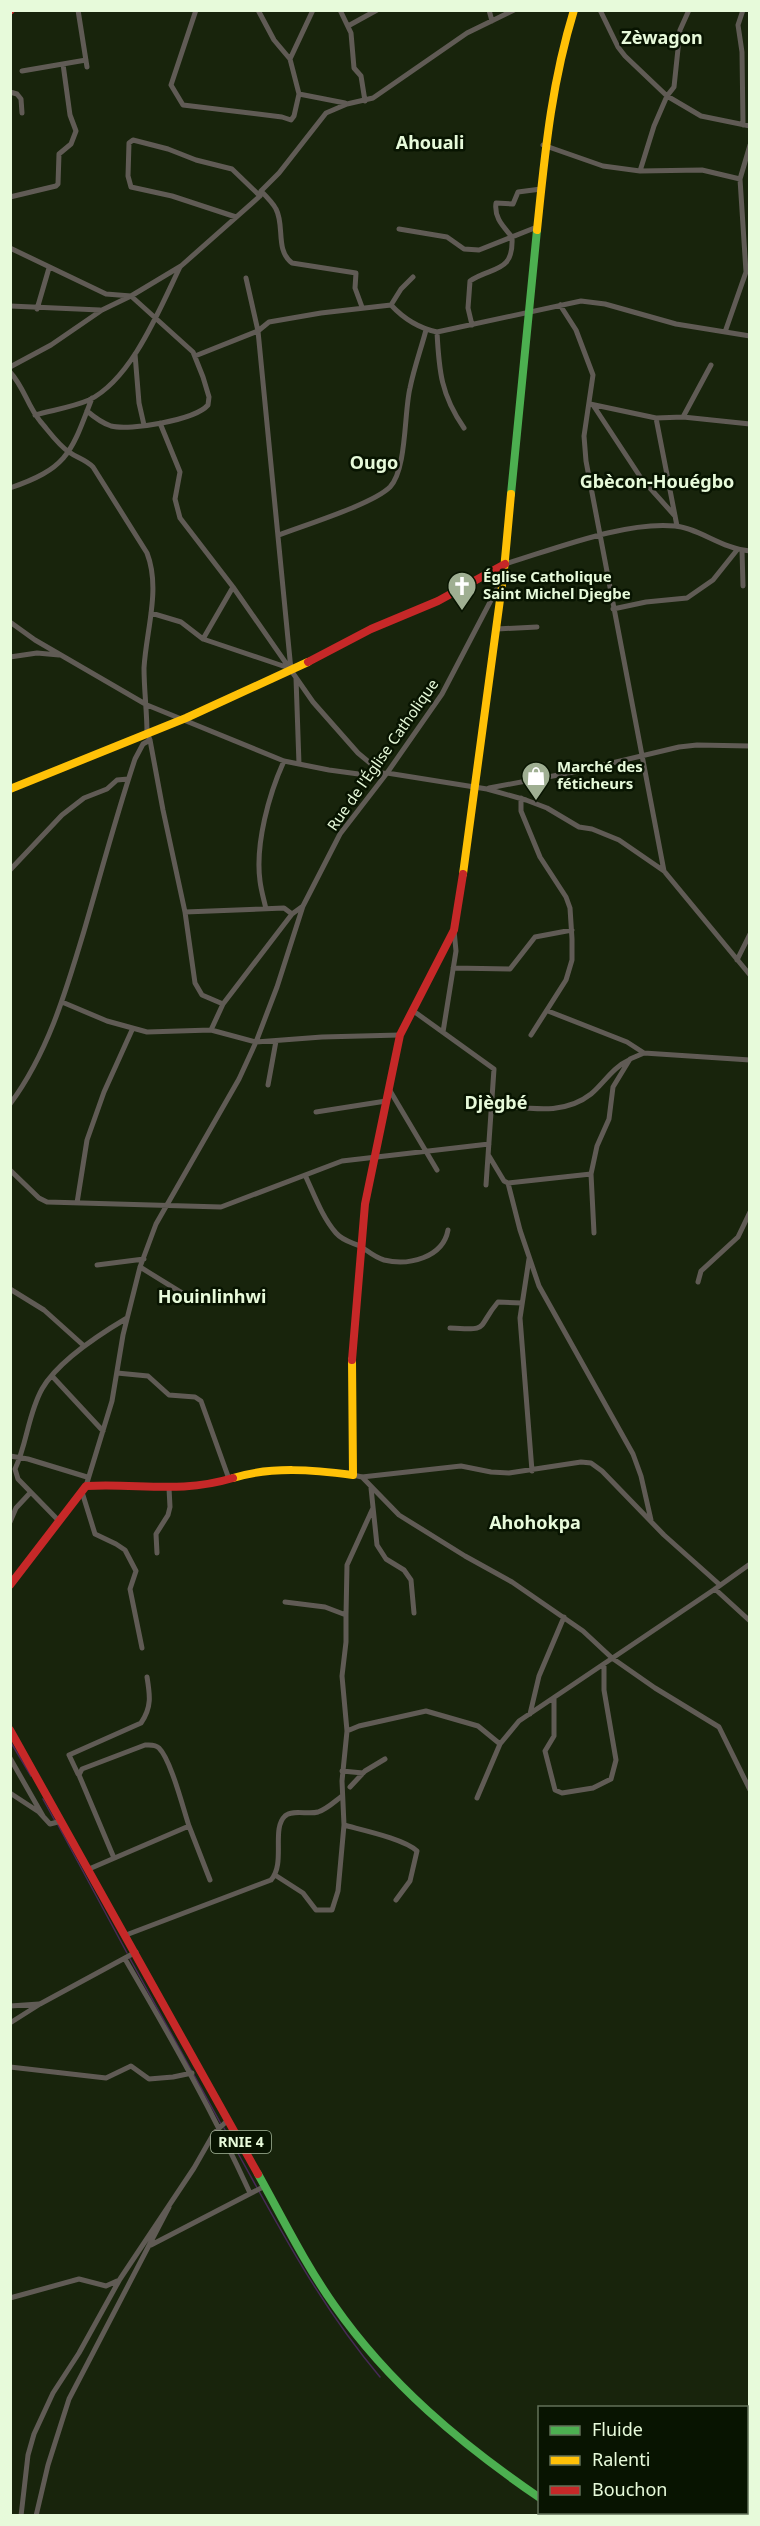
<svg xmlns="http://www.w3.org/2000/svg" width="760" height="2526" viewBox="0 0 760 2526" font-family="'Noto Sans',sans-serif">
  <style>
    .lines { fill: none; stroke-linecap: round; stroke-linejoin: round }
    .stream { stroke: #462956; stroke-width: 1.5 }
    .street { stroke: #605b55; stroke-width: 5 }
    .fast { stroke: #4caf50; stroke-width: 8 }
    .slow { stroke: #ffc107; stroke-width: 8 }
    .jam { stroke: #c62828; stroke-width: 8 }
    .labels { text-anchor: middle; stroke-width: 5; stroke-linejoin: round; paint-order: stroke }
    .shield { fill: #081401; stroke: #a4b599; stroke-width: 1.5 }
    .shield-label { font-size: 14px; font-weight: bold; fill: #e7fada }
    .poi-label { font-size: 15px; font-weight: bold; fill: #e7fada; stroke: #081401; text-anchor: start }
    .street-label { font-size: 15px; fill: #e7fada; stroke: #081401 }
    .quarter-label { font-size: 18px; font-weight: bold; fill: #e7fada; stroke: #081401 }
  </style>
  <rect width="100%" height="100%" fill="#18240c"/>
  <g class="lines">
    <path class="stream" d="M 10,1741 L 31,1776
      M 43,1799 L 55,1821
      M 58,1825 L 127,1953
      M 129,1957 L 221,2124
      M 224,2128 C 272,2214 316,2301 380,2377"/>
    <path class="street" d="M 78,10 L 87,67
      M 196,10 L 171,85 L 183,105 L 282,117 L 291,120 L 294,116 L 299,94 L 290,59 L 274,40 L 258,10
      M 340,10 L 351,33 L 354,68 L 361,76 L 365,101
      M 489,10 L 492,21
      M 600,10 L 618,47 L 625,56 L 667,96 L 701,116 L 750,126
      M 348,26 L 377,10
      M 290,59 L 313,10
      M 22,71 L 86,60
      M 10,92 L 17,94 L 21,99 L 22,113
      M 299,94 L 345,103
      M 743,125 L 742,52 L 738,25 L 743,10
      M 543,145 L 603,166 L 640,171 L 702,170 L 740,179
      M 640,171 L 654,126 L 667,96 L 674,87 L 680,30 L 689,10
      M 261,191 C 266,196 273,203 276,209 C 285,226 275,250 292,263 L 356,273 L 355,288 L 362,307
      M 10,197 L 56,186 L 58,184 L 59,154 L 71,144 L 76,131 L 70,115 L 63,64
      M 236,217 L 172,196 L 131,187 L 128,176 L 129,143 L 133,140 L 168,149 L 196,160 L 232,169 L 260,196
      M 399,229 L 447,237 L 464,249 L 479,250 L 537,227
      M 10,248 L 106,294 L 131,296 L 193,352 L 203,377 L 209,397 L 208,405 C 195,420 130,431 111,426 C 102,423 94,417 87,411
      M 413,277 L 401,289 L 391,305 C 404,319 418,328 437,332 L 581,301 L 605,304 L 676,324 L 750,336
      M 246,278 L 258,331 L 291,670
      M 560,305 L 576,330 L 593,375 L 584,436 L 586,461 L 664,871
      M 10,306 L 100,310
      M 37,309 L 49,268
      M 472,325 L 468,308 L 470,281 C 492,266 514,274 512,237 C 503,226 494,218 496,203 L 513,204 L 518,192 L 541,189
      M 437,332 C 439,371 441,395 464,428
      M 725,332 L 746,272 L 740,179 L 750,145
      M 135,354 L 139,403 L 144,425
      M 195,356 L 258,331 L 269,322 L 321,313 L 391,305
      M 10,367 L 51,345 L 102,310 L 131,296 L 181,266 L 260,196 L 261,191 L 279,173 L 326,113 L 347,104 L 373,98 L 467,33 L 514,10
      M 10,372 C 24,387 27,405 40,421 C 48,430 58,445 69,452 C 77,458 85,459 93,467 L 147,553 C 161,589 146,631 144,668 C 144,690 147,712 147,733 L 150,740 L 163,810 L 185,912 L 195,983 L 202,995 L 223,1004
      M 590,404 L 656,418 L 683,417 L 750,424
      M 593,405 L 641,478 L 675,516
      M 35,415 C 53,410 73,407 89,400 C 132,379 160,308 180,267
      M 683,417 L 711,365
      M 656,418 L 677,526
      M 160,423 L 180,472 L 175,499 L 180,518 L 233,587 L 313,702 L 358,753 L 382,773
      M 10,488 C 68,468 71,453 92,398
      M 279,535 C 305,525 373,504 390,487 C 407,469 404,412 410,388 C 414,368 421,349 426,330
      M 742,550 L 743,586
      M 505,564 C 555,549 625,521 675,526 C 699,528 722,549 750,551
      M 613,609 L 646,602 L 687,598 L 713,580 L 737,550
      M 151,613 L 181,622 L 203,639 L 286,667
      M 10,622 L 35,640 L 147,705 L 284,761 L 329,770 L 366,775 L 387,773 L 487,789 L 526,800 L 547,808 L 579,827 L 592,829 L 619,840 L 664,871 L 750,975
      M 497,629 L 537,627
      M 203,639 L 233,587
      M 10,657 L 37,653 L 59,655
      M 296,678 L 299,764
      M 489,788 L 574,772 L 679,747 L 697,745 L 750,746
      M 521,798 L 521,811 L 540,857 L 566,897 L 570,908 L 572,939 L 572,960 L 566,980 L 531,1035
      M 10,870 L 62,815 L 84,798 L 107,789 L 117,780 L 128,779
      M 266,909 C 264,900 261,890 260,881 C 255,844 269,794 284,761
      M 185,912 L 284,908 L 292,914
      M 737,960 L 750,934
      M 453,968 L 510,969 L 535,937 L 572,930
      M 62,1002 L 107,1021 L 147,1032 L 211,1030 L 256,1042 L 322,1037 L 400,1035
      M 412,1010 L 494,1069 L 486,1185
      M 548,1011 L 627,1042 L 644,1053
      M 211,1030 L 223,1004 L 292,914 L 303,906 L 340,834 L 387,773 L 442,694 L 500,583
      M 443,1032 L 456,951 L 454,930
      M 268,1085 L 276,1041
      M 389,1089 L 437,1170
      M 10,1104 C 48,1053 66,991 84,931 C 101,873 116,816 135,759 L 143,744 L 150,740
      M 492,1105 C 526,1107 562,1117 591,1094 C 604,1083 613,1067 629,1060
      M 316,1112 L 386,1101
      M 489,1156 L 504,1181 L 508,1183 L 591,1174
      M 10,1170 L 39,1198 L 47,1202 L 221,1207 L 342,1161 L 489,1144
      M 305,1175 C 314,1194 322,1217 336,1233 C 343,1241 351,1242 360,1246 C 368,1251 374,1257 384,1260 C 408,1266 443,1258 448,1230
      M 508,1183 L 520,1230 L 539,1286 L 633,1454 L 641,1476 L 651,1520
      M 77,1203 L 87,1140 L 104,1092 L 132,1030
      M 594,1233 L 591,1174 L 597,1146 L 609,1119 L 613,1087 L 630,1059 L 644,1053 L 750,1060
      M 529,1259 L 520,1318 L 532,1471
      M 97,1265 L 144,1259
      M 140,1267 L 195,1301 L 201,1303 L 213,1301
      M 698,1282 L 701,1271 L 738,1237 L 750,1212
      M 10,1289 L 44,1310 L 83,1345
      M 450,1328 C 491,1331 476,1328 498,1302 L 522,1303
      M 117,1373 L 148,1376 L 169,1395 L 195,1397 L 201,1401 L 229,1479
      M 52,1376 L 103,1431
      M 10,1456 L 28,1459 L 87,1477
      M 353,1475 L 362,1477 L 461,1466 L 491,1472 L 509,1473 L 581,1462 L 591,1463 L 602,1471 L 664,1535 L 720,1585
      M 362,1477 L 399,1515 L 465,1556 L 512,1582 L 583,1631 L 612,1658 L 655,1688 L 719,1727 L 750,1790
      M 86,1486 L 112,1401 L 123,1335 L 140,1267 L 156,1224 L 239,1079 L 256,1042 L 277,987 L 303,906
      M 371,1488 L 377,1545 L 386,1559 L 404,1570 L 411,1580 L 414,1613
      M 82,1492 L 95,1534 L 116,1544 L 125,1550 L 136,1571 L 130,1589 L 142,1648
      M 58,1520 L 18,1479 L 15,1469 C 27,1444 28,1414 42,1389 C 58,1361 100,1334 127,1318
      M 10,1522 L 16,1508 L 30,1493
      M 157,1553 L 156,1534 L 168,1515 L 170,1507 L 169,1488
      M 715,1589 L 750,1621
      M 346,1615 L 347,1565 L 373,1508
      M 554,1698 L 554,1736 L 545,1751 L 555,1790 L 562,1793 L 593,1788 L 611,1779 L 616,1760 L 604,1690 L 604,1664
      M 530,1714 L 539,1676 L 564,1617
      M 347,1731 L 359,1726 L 426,1711 L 478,1726 L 500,1744
      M 10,1758 L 43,1816
      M 342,1771 L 363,1773
      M 78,1774 L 69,1755 L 141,1723 C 152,1707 150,1695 147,1677
      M 350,1787 L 365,1771 L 385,1759
      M 10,1793 L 39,1812 L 50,1824 L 62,1821
      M 477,1798 L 500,1744 L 519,1721 L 715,1589 L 750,1564
      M 344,1825 C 362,1830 405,1839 417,1851 L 410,1881 L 396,1900
      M 114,1858 L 79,1775 L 82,1769 L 145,1745 C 150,1745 155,1744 159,1748 C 171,1760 183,1808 189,1826
      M 89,1869 L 189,1826 L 210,1880
      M 275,1875 L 303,1893 L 316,1910 L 332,1910 L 338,1891 L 344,1825 L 342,1781 L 347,1731 L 342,1676 L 346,1642 L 346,1615 L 325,1607 L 285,1602
      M 126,1935 L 271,1880 C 286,1863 271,1829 285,1816 C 293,1809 308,1815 318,1812 C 327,1809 334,1802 342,1796
      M 125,1959 C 170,2036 213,2112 250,2193
      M 10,2006 L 39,2004
      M 10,2023 L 40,2004 L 136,1952
      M 10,2067 L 106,2078 L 131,2066 L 149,2079 L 173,2077 L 192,2073
      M 151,2245 L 265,2186
      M 10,2298 L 79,2279 L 106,2286 L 117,2281
      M 21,2516 L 28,2455 L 34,2434 L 53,2393 L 79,2353 L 120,2279 L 194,2168 L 214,2133 L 228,2120
      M 36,2516 L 48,2465 L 69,2399 L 169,2207"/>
    <path class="fast" d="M 511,494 L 537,230
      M 258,2174 C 282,2217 305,2264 334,2305 C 389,2384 461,2444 540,2498"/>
    <path class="slow" d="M 537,230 C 545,153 551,85 574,10
      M 10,789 L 186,718 L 308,662
      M 463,874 L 504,570 L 511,494
      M 233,1478 C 272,1466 314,1470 353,1475 L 352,1360"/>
    <path class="jam" d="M 10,11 L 11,10
      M 308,662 L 371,629 L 438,601 L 505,564
      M 352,1360 L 365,1204 L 400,1035 L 454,930 L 463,874
      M 10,1585 L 86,1486 C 139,1483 180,1494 233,1478
      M 10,1730 L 258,2174
      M 563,2512 L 567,2516"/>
  </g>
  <defs>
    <g id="church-pin" transform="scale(1.5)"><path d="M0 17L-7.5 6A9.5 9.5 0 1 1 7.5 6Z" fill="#9faf92" stroke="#081401"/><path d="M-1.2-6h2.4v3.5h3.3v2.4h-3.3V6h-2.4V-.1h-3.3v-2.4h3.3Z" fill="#fff"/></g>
    <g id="shop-pin" transform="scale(1.5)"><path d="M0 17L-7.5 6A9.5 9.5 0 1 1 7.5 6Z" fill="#9faf92" stroke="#081401"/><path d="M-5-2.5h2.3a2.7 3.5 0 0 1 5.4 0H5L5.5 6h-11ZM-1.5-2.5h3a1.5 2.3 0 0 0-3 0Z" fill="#fff"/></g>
  </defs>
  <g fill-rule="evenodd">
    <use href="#church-pin" x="462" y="586"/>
    <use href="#shop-pin" x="536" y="776"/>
  </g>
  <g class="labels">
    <rect class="shield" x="211" y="2131" width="60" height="22" rx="4.5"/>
    <g class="shield-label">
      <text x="241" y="2147">RNIE 4</text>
    </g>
    <g class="poi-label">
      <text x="483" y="582">Église Catholique<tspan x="483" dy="17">Saint Michel Djegbe</tspan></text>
      <text x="557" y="772">Marché des<tspan x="557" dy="17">féticheurs</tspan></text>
    </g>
    <g class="street-label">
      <text transform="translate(383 755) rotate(-55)" y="5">Rue de l'Église Catholique</text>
    </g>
    <g class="quarter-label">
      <text x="662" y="44">Zèwagon</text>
      <text x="430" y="149">Ahouali</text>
      <text x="374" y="469">Ougo</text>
      <text x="657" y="488">Gbècon-Houégbo</text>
      <text x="496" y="1109">Djègbé</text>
      <text x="212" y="1303">Houinlinhwi</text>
      <text x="535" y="1529">Ahohokpa</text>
    </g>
  </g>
  <rect width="760" height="2526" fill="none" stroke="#e7fada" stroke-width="24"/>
  <rect x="538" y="2406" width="210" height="108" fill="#081401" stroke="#617058" stroke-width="1.5"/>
  <rect x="550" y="2426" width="30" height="9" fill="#4caf50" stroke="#617058" stroke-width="1.5"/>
  <text x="592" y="2436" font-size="18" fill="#e7fada">Fluide</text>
  <rect x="550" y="2456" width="30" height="9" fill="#ffc107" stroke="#617058" stroke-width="1.5"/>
  <text x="592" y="2466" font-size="18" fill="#e7fada">Ralenti</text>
  <rect x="550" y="2486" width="30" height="9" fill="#c62828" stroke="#617058" stroke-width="1.5"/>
  <text x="592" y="2496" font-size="18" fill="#e7fada">Bouchon</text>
</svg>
